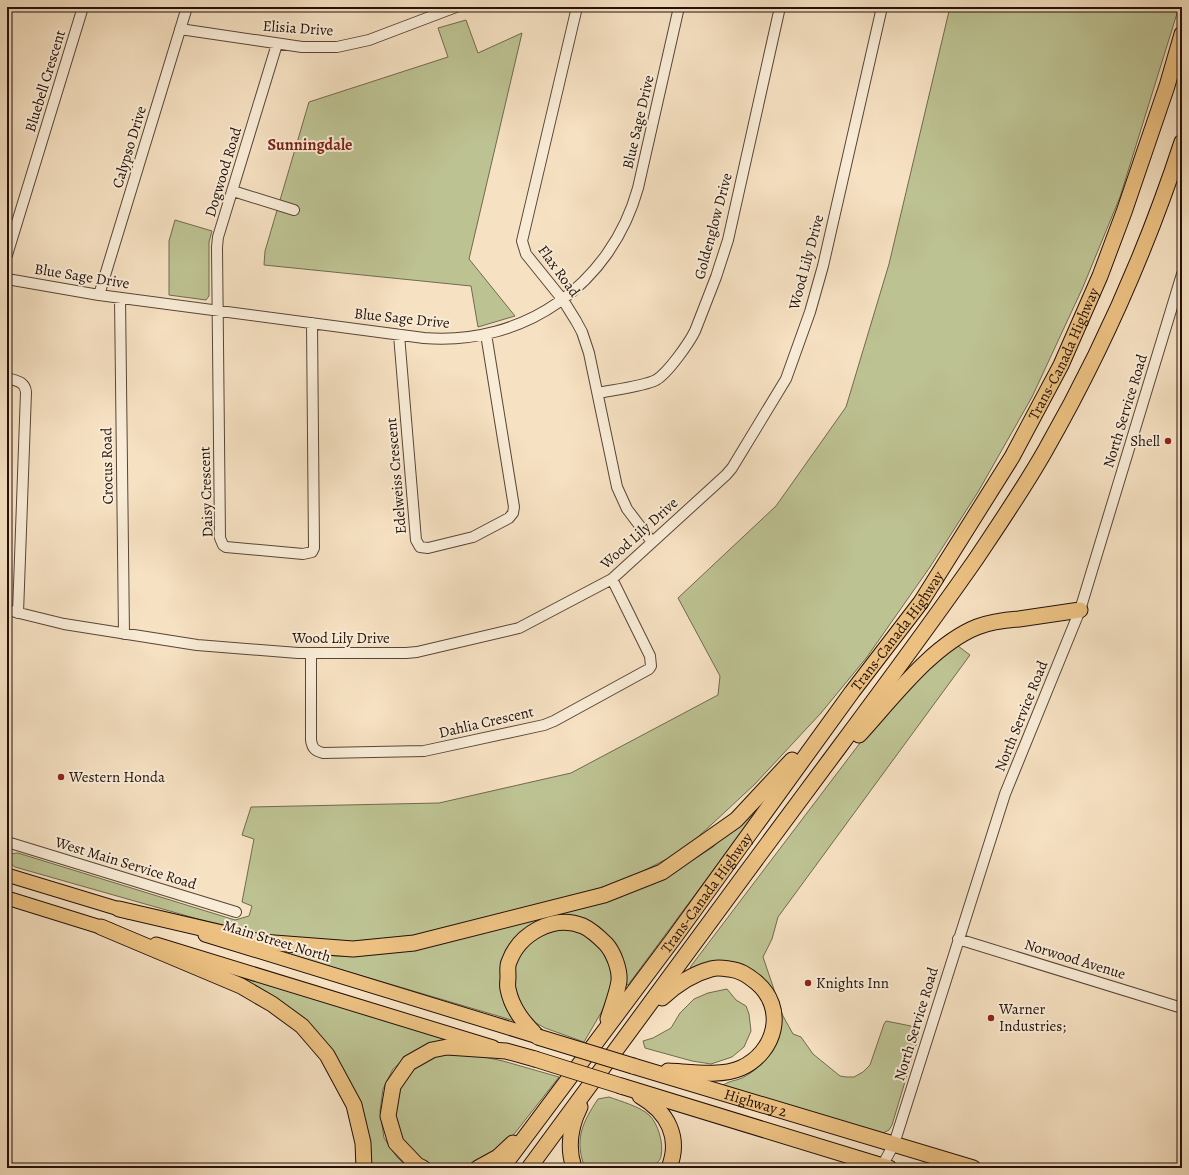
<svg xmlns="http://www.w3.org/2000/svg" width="1189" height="1175" viewBox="0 0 1189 1175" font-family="Alegreya,serif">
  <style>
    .green { fill: #bdc292; stroke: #706a4e }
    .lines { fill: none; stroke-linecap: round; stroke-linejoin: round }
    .minor-casing { stroke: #584538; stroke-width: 12 }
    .major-casing { stroke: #23110a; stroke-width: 15 }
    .highway-casing { stroke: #23110a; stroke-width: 17 }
    .minor { stroke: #f9ecd7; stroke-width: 10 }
    .major { stroke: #ebc081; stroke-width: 13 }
    .highway { stroke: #ebc081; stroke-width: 15 }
    .highway-bridge-casing { stroke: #23110a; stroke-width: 17; stroke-linecap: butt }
    .highway-bridge { stroke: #ebc081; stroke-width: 15 }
    .poi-dot { fill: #8f2418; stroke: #f9ecd7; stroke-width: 1.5 }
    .labels { text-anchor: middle; stroke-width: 4; stroke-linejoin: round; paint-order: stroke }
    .street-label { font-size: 15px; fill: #23110a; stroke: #f9ecd7 }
    .poi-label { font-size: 15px; fill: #23110a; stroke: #f9ecd7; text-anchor: start }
    .neighbourhood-label { font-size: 16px; font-weight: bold; fill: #7a1f14; stroke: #f9ecd7 }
  </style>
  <rect width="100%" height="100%" fill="#f6e1c2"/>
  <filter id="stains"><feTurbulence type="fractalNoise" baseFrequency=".005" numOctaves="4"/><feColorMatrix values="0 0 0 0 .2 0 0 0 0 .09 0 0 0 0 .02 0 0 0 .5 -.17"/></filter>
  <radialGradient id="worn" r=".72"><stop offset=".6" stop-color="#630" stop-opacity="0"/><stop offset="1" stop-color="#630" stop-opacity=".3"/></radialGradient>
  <path class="green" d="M 950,7 L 1179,7 L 1120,197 L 1083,287 L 1032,397 L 978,492 L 930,567 L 867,657 L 821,713 L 755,784 L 684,850 L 624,881 L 549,903 L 414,937 L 356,944 L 280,939 L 240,931 L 15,867 L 7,861 L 7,854 L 18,853 L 235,920 L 249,916 L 252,906 L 242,902 L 254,839 L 242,835 L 251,807 L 439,803 L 571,773 L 718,695 L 720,676 L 678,598 L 776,506 L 846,407 L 889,264 Z
    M 466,20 L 478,53 L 522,33 L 469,259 L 515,316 L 478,327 L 471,286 L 264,265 L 265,251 L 309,102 L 448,57 L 438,28 Z
    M 175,220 L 212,231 L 209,242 L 209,296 L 206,300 L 169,295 L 169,241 Z
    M 958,646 L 970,655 L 778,917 L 772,939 L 763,957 L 783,1016 L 793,1034 L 801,1037 L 813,1054 L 840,1076 L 846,1077 L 854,1077 L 863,1072 L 870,1065 L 884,1024 L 886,1021 L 911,1026 L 917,1033 L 918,1038 L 892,1125 L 889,1130 L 881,1134 L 722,1086 C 728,1081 735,1081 742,1078 C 768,1065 769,1048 776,1022 L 747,977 L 688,973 L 691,966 L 863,739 L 936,660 Z
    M 774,788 L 628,985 L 624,982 L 618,950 L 570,918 L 513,943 L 515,1021 L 288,954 L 289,950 L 311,954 L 337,956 L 380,954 L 438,944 L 614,898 L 645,887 L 682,867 L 713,847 L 744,818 Z
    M 578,929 L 597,941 L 610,957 L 614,981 L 609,999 L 584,1042 L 545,1028 L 527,1018 L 516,1001 L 513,964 L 522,949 L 549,930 Z
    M 244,978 L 445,1038 L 443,1043 L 408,1056 L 393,1069 L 383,1089 L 380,1111 L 384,1138 L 397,1157 L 408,1168 L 369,1168 L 344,1074 L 242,982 Z
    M 727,989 L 736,1000 L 746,1006 L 749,1014 L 751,1031 L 744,1047 L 732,1057 L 711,1064 L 692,1061 L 645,1048 L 643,1041 L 653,1038 L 671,1028 L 680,1013 L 694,999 L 708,993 Z
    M 456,1051 L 503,1061 L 559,1077 L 504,1147 L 481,1162 L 467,1168 L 433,1168 L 414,1158 L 398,1140 L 393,1095 L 406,1072 L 434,1055 Z
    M 609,1097 C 620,1101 641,1107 649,1115 C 658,1123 664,1144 661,1156 C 661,1160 655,1165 652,1168 L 585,1168 C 574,1140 582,1123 598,1099 Z"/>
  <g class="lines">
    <g class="minor-casing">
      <path id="minor" d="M 577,7 L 522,241 L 526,254 L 563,300 L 576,321 L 582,332 L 589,353 L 617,487 L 627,509 L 652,542
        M 180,29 L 302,47 L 337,47 L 369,40 L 456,7
        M 277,44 L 218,237 L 217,247 L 220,538 L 223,545 L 226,547 L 303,554 L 312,552 L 314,548 L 312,323
        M 233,191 L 294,210
        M 7,255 L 83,7
        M 7,279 L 99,295 L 424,338 C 524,346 611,285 638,188 L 679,7
        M 99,295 L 187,7
        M 120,298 L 124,634
        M 399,335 L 416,540 L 420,547 L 428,548 L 473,537 L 509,518 L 513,513 L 514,507 L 486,334
        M 7,378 C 16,381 25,381 26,392 L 18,613
        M 598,393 C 613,390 645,386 656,380 C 668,373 689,343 695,331 L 716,277 L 728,240 L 780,7
        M 7,610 L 64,624 L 197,645 L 298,653 L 406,653 L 417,652 L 519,628 L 612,579 L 726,475 L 732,468 L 786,379 L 810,312 L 823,266 L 882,7
        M 311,654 L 311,740 C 312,748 315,751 323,753 L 424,751 L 544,725 L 554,721 L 649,669 L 651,666 L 650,656 L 612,579
        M 7,842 L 236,912
        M 958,939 L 1182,1008
        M 881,1168 L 894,1144 L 1005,794 L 1080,610 L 1182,274"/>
    </g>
    <g class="major-casing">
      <path id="major" d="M 7,875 L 129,912
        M 7,898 L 110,930
        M 205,935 L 538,1037
        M 156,944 L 493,1047"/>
    </g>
    <g class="highway-casing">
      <g id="highway">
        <path d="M 859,735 C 892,699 932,645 977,627 C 990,622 1006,620 1019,619 C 1039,616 1059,613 1080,610"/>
        <path d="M 119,909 L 261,942 L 353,949 L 414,943 L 604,895 L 662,872 L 736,820 L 792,760"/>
        <path d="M 101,927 L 241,986 L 272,1004 L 302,1026 L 327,1055 L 354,1105 L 363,1143 L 364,1168"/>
        <path d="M 662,998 C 676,985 692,974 711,969 C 716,967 723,968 729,969 C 740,970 747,975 756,982 C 787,1008 776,1052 741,1068 C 721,1077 690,1072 668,1071"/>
        <path d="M 538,1037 C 524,1023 512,1009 508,989 C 507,985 508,981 508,977 C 508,972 507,966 509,962 C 519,934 553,914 583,926 C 592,930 599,937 606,944 C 614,953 620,970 619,981 C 617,994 612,1006 608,1019"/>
        <path id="s1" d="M 633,1066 L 973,1168"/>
        <path d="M 621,1086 L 889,1168"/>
        <path d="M 640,1096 C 668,1112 681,1138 669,1168"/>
        <path d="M 423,1168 L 417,1165 L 396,1143 L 388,1116 L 393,1086 L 409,1063 L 432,1050 L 447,1047 L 506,1051 L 535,1059"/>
        <path d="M 478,1168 L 498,1157 L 513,1143"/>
        <path id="s2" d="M 502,1168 L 674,938 L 852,692 L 921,602 L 1012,457 L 1061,365 L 1100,276 L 1124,212 L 1167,86 L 1182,34"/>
        <path d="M 529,1168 C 621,1043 713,917 806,792 C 863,715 921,638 976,559 C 1000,523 1024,488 1045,451 C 1101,353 1147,249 1182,142"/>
        <path d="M 574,1168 C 567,1147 570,1127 580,1107"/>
      </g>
    </g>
    <use href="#minor" class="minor"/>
    <use href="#major" class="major"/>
    <use href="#highway" class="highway"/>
    <g class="highway-bridge-casing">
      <path id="highway-bridge" d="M 538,1037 L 633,1066
        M 535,1059 L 621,1086"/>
    </g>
    <use href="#highway-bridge" class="highway-bridge"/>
  </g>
  <g class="poi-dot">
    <circle cx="1168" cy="441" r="4"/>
    <circle cx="61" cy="777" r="4"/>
    <circle cx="808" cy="983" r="4"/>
    <circle cx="991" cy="1018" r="4"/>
  </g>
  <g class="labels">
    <g class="street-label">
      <text transform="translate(298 28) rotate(4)" y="5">Elisia Drive</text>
      <text transform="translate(45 81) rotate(-73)" y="5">Bluebell Crescent</text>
      <text transform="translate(638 122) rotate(-77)" y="5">Blue Sage Drive</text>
      <text transform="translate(129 147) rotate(-73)" y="5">Calypso Drive</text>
      <text transform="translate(223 172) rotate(-73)" y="5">Dogwood Road</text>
      <text transform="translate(713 226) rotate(-75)" y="5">Goldenglow Drive</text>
      <text transform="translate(806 262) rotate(-75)" y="5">Wood Lily Drive</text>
      <text transform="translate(559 271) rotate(54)" y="5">Flax Road</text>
      <text transform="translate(82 276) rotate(9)" y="5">Blue Sage Drive</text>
      <text transform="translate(402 318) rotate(6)" y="5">Blue Sage Drive</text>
      <text dy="5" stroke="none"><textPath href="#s2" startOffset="991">Trans-Canada Highway</textPath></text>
      <text transform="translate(1125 411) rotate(-73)" y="5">North Service Road</text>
      <text transform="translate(107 466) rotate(-91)" y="5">Crocus Road</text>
      <text transform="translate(396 476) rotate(-95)" y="5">Edelweiss Crescent</text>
      <text transform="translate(206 492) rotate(-92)" y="5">Daisy Crescent</text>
      <text transform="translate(639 533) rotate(-42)" y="5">Wood Lily Drive</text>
      <text dy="5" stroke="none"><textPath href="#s2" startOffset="667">Trans-Canada Highway</textPath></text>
      <text x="341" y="643">Wood Lily Drive</text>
      <text transform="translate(1021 716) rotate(-68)" y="5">North Service Road</text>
      <text transform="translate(486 722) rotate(-13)" y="5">Dahlia Crescent</text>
      <text transform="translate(126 863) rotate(17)" y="5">West Main Service Road</text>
      <text dy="5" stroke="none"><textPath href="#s2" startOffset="343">Trans-Canada Highway</textPath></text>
      <text transform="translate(277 941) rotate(17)" y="5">Main Street North</text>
      <text transform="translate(1075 959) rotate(17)" y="5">Norwood Avenue</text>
      <text transform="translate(916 1024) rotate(-73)" y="5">North Service Road</text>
      <text dy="5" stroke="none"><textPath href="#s1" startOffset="128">Highway 2</textPath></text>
    </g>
    <g class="poi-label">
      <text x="1160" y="446" text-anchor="end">Shell</text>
      <text x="69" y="782">Western Honda</text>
      <text x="816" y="988">Knights Inn</text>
      <text x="999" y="1014">Warner<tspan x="999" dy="17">Industries;</tspan></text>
    </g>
    <g class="neighbourhood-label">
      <text x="310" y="150">Sunningdale</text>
    </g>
  </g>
  <rect width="1189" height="1175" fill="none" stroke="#f6e1c2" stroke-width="24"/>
  <rect x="8" y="8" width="1173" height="1159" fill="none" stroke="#23110a" stroke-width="2"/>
  <rect x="12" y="12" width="1165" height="1151" fill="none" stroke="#23110a"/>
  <rect width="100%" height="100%" filter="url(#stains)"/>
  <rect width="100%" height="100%" fill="url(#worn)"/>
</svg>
